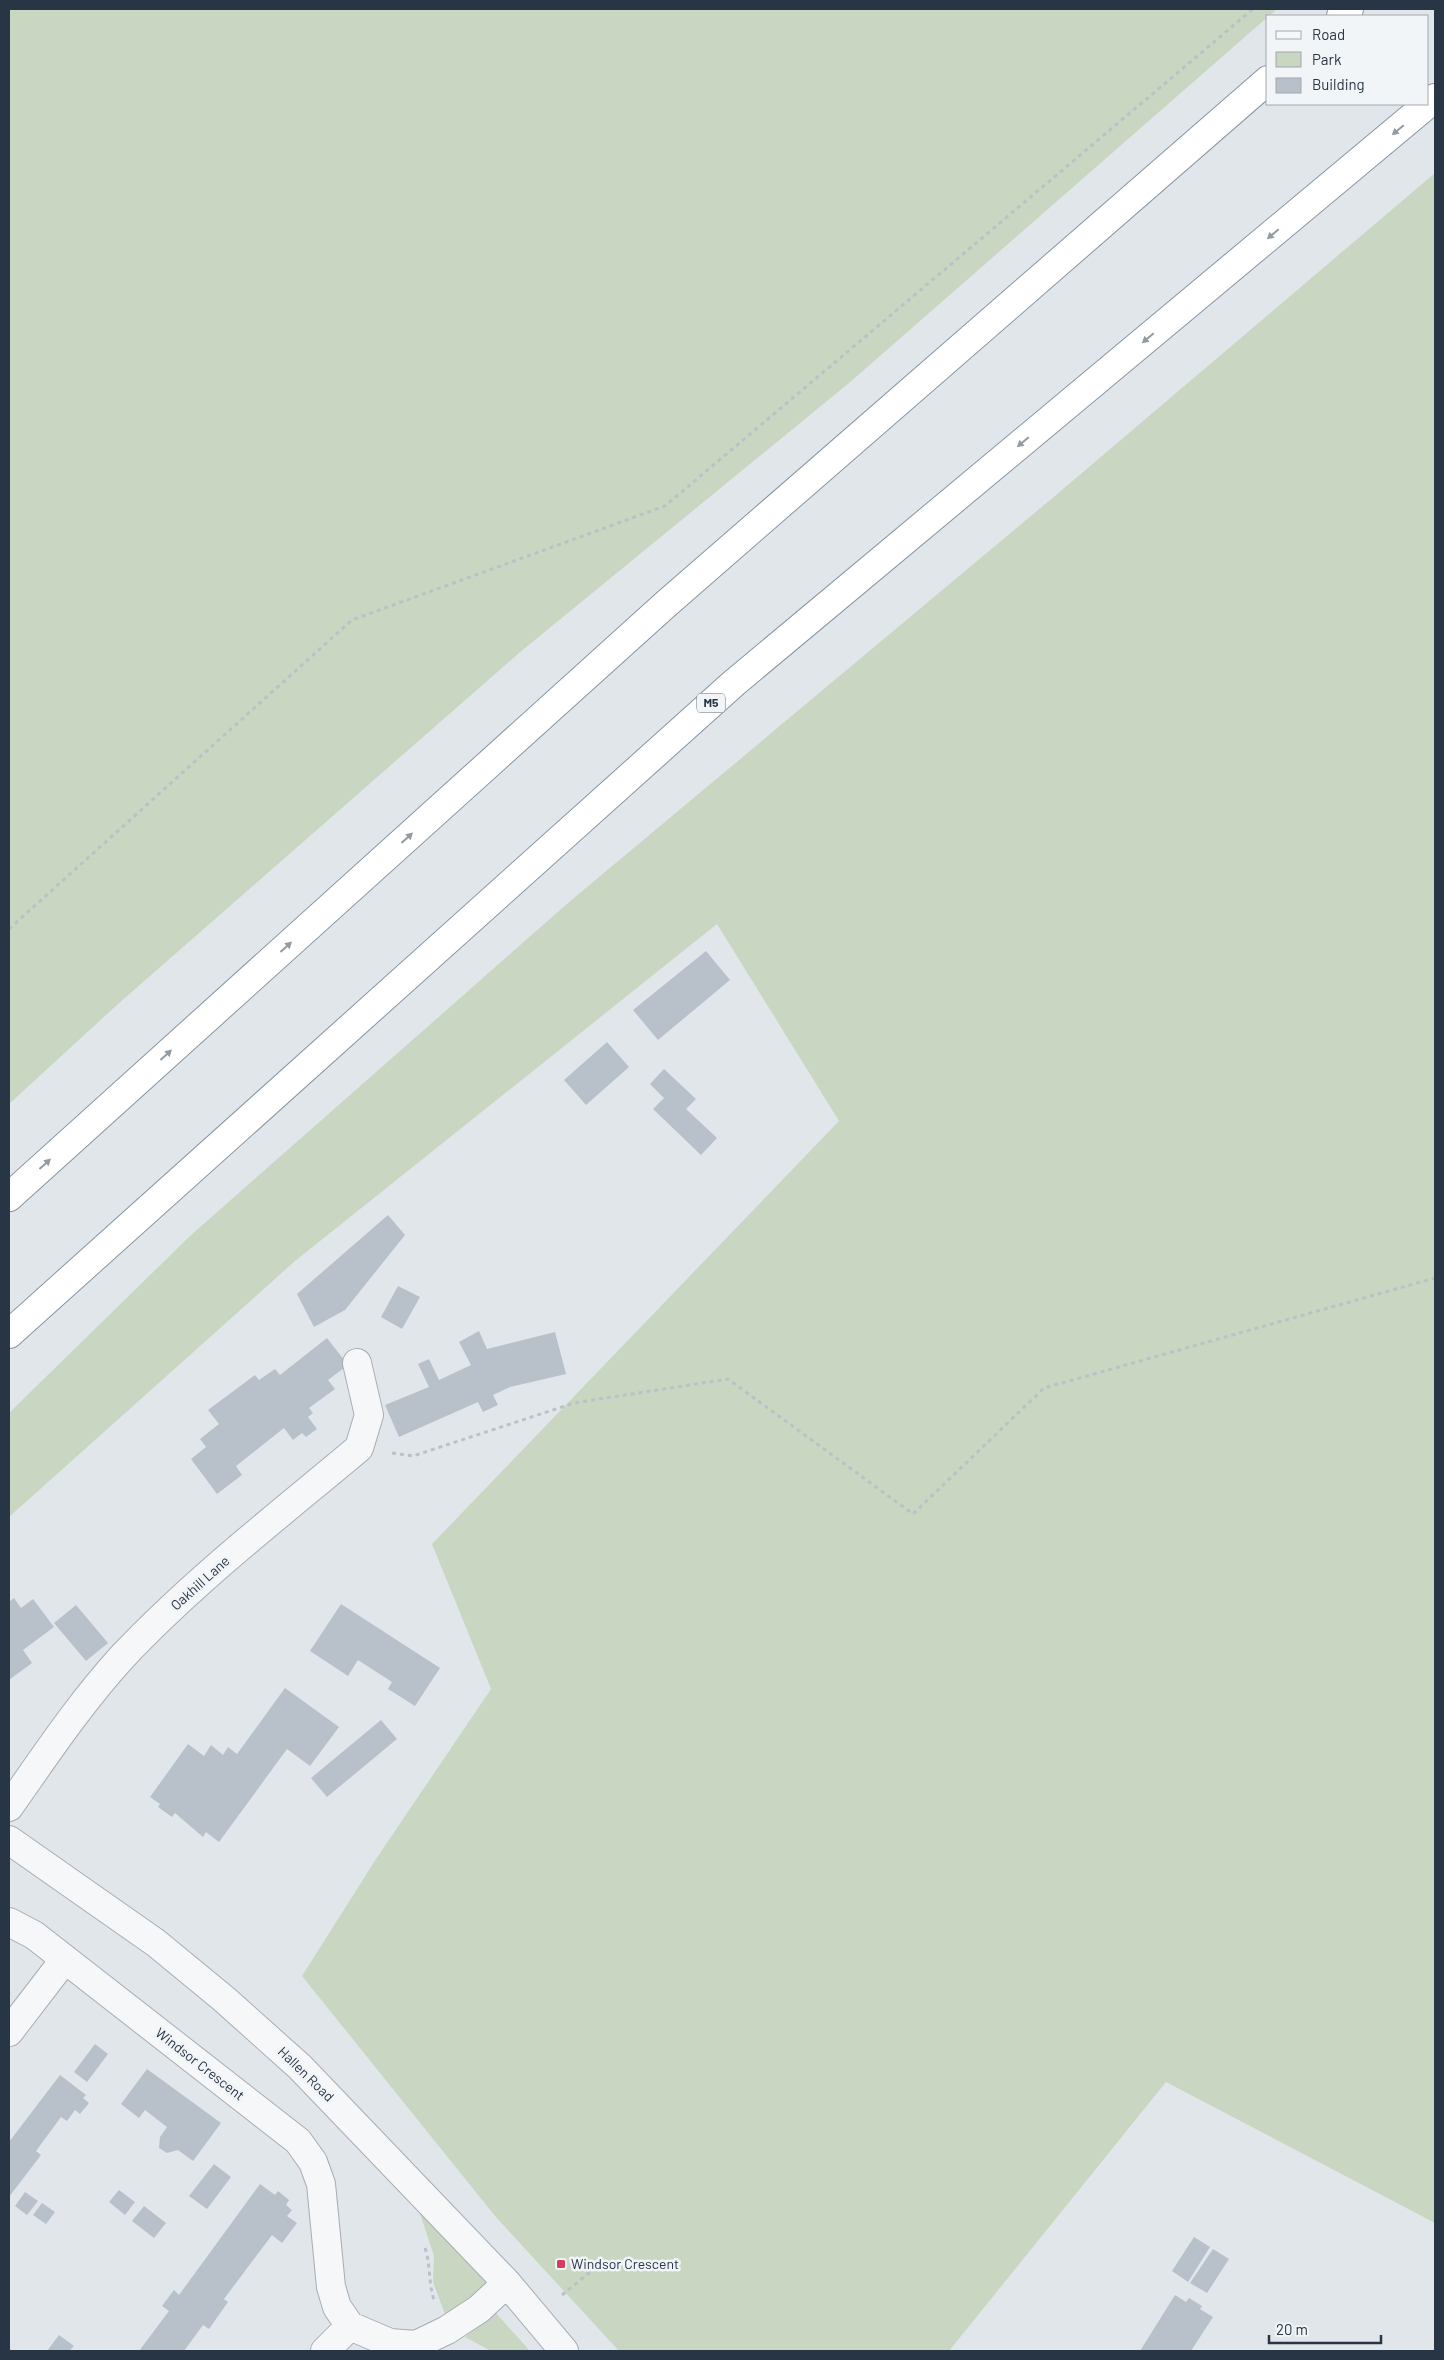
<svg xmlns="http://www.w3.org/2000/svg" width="1444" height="2360" viewBox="0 0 1444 2360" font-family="Barlow,sans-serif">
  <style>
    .green { fill: #c9d6c2 }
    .building { fill: #b8c0ca }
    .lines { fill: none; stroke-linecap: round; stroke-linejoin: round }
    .minor-casing { stroke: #a6adb6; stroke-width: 30 }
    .highway-casing { stroke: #8795a3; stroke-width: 30 }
    .path { stroke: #bcc1c7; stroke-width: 3; stroke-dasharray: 4 4; stroke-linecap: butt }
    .minor { stroke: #f5f7f9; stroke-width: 28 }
    .highway { stroke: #fff; stroke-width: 28 }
    .oneway { fill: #949aa2 }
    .poi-dot { fill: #dc3b62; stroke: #f1f5f8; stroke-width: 2 }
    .labels { text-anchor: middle; stroke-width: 5; stroke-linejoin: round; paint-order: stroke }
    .shield { fill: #f1f5f8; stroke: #646f7b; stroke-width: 1 }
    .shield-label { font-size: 12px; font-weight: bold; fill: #283545 }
    .street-label { font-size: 14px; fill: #283545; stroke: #f1f5f8 }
    .poi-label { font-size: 14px; fill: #283545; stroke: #f1f5f8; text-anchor: start }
  </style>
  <rect width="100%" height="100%" fill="#e1e6eb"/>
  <path class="green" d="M 9,9 L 1277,9 L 849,383 L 519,653 L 118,1004 L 9,1104 Z
    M 1435,173 L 1435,2223 L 1166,2082 L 949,2351 L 619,2351 L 495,2216 L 302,1976 L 376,1859 L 491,1689 L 432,1544 L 839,1121 L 717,924 L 295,1261 L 9,1517 L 9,1413 L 190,1236 L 568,903 L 1056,495 Z
    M 413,2192 L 493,2278 L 472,2296 L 445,2314 L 433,2282 L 434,2256 Z
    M 495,2312 L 530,2351 L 491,2351 L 465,2337 Z"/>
  <path class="building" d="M 706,951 L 730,980 L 658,1040 L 633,1010 Z
    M 607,1042 L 629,1067 L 586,1105 L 564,1080 Z
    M 664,1069 L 696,1099 L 686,1109 L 717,1138 L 701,1155 L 653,1109 L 664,1098 L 650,1084 Z
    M 388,1215 L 405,1235 L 345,1310 L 314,1327 L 297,1294 Z
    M 398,1286 L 420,1297 L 402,1329 L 381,1317 Z
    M 479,1331 L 487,1349 L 555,1332 L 566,1374 L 510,1387 L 493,1395 L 498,1405 L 483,1412 L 478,1402 L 399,1437 L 385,1405 L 429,1387 L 418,1364 L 429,1359 L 439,1380 L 471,1365 L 459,1342 Z
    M 327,1338 L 348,1365 L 328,1380 L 335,1389 L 309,1408 L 313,1413 L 308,1417 L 317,1429 L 306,1437 L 302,1433 L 293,1440 L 284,1428 L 236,1466 L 242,1475 L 217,1494 L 191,1459 L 206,1447 L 200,1439 L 219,1424 L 208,1410 L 255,1375 L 259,1380 L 275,1369 L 280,1375 Z
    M 14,1598 L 21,1608 L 33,1599 L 54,1627 L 23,1650 L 32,1663 L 9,1680 L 9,1602 Z
    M 341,1604 L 440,1668 L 415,1706 L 388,1689 L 392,1682 L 358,1660 L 348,1676 L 310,1651 Z
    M 76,1605 L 108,1643 L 86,1661 L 54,1623 Z
    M 285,1688 L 339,1727 L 310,1766 L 287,1749 L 219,1842 L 206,1832 L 203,1837 L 175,1813 L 172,1817 L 158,1807 L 160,1804 L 150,1797 L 188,1744 L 204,1756 L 211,1745 L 223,1755 L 228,1747 L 237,1754 Z
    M 381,1720 L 397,1739 L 327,1797 L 311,1778 Z
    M 95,2044 L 108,2054 L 87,2082 L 74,2072 Z
    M 147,2069 L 221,2123 L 193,2161 L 178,2150 L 167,2153 L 159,2148 L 160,2137 L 167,2127 L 145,2110 L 139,2118 L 121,2104 Z
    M 60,2075 L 86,2095 L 83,2098 L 89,2103 L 80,2114 L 75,2110 L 67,2121 L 61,2117 L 36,2151 L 41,2155 L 9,2197 L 9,2142 Z
    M 214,2164 L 231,2177 L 207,2209 L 189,2196 Z
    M 260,2184 L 275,2195 L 278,2191 L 289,2200 L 286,2205 L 292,2210 L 287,2216 L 297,2223 L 282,2243 L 272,2235 L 224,2299 L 228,2302 L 209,2329 L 203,2325 L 184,2351 L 139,2351 L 169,2311 L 162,2306 L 174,2290 L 179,2295 Z
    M 119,2190 L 135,2202 L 125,2215 L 109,2202 Z
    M 25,2192 L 38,2201 L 27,2215 L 15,2206 Z
    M 42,2203 L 55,2212 L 46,2224 L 33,2215 Z
    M 144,2206 L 166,2223 L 154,2238 L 132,2221 Z
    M 1194,2237 L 1210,2247 L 1188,2282 L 1172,2271 Z
    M 1213,2249 L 1229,2259 L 1207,2293 L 1190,2283 Z
    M 1175,2295 L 1186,2302 L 1189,2298 L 1202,2306 L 1200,2309 L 1213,2317 L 1191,2351 L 1140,2351 Z
    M 59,2335 L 74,2346 L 69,2351 L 47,2351 Z"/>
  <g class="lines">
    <g class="minor-casing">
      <path id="minor" d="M 9,1807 C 45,1756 80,1703 123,1656 C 195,1580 279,1515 359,1448 L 369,1415 L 357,1363
        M 9,1840 L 156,1943 L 224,1999 L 300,2067 L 507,2283 L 564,2351
        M 9,1922 L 34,1935 L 298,2141 L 313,2162 L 321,2184 L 331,2287 L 337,2307 L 350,2326 L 390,2343 L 416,2345 L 447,2330 L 479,2309 L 507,2283
        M 9,2032 L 65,1959
        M 325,2351 L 350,2326"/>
    </g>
    <g class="highway-casing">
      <path id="highway" d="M 1341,16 L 1349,9
        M 9,1197 L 666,604 L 1268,80
        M 9,1334 L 734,683 L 1435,98"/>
    </g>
    <path class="path" d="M 9,929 L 352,620 L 665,506 L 1253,9
      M 392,1453 L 413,1456 L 574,1403 L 728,1379 L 913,1514 L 1044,1388 L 1435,1278
      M 425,2248 C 431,2265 428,2282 434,2300
      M 562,2295 L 595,2268"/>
    <use href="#minor" class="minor"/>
    <use href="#highway" class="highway"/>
  </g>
  <defs><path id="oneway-solid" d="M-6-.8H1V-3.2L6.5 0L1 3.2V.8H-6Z" transform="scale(1.25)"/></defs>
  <g class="oneway">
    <use href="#oneway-solid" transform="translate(1398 130) rotate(140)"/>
    <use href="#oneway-solid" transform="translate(1273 234) rotate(140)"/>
    <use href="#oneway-solid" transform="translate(1148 338) rotate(140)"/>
    <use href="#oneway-solid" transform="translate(1023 442) rotate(140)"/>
    <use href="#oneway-solid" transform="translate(407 838) rotate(-42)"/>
    <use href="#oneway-solid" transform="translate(286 947) rotate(-42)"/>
    <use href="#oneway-solid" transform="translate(166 1055) rotate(-42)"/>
    <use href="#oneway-solid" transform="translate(45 1164) rotate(-42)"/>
  </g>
  <rect class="poi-dot" x="556" y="2259" width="10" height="10" rx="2.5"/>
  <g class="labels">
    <rect class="shield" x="697" y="693.5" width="28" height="19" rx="4"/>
    <g class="shield-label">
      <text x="711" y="707">M5</text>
    </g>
    <g class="street-label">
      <text transform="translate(200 1583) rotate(-42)" y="5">Oakhill Lane</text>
      <text transform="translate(200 2064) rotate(38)" y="5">Windsor Crescent</text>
      <text transform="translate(306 2074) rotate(44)" y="5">Hallen Road</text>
    </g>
    <g class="poi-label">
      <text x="571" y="2269">Windsor Crescent</text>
    </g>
  </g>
  <rect width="1444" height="2360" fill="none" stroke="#283545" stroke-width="20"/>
  <rect x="1266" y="15" width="162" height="90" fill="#f1f5f8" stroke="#a1a8b0"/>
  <rect x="1276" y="31" width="25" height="8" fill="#f5f7f9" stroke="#a1a8b0"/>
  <text x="1312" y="40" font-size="15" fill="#283545">Road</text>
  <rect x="1276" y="52" width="25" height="15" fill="#c9d6c2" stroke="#a1a8b0"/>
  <text x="1312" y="65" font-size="15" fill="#283545">Park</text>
  <rect x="1276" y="78" width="25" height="15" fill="#b8c0ca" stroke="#a1a8b0"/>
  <text x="1312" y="90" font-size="15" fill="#283545">Building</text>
  <path d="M1269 2335v8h112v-8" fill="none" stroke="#283545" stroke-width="2.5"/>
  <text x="1276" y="2335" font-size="15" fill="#283545" stroke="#f1f5f8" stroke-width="4" paint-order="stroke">20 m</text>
</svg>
